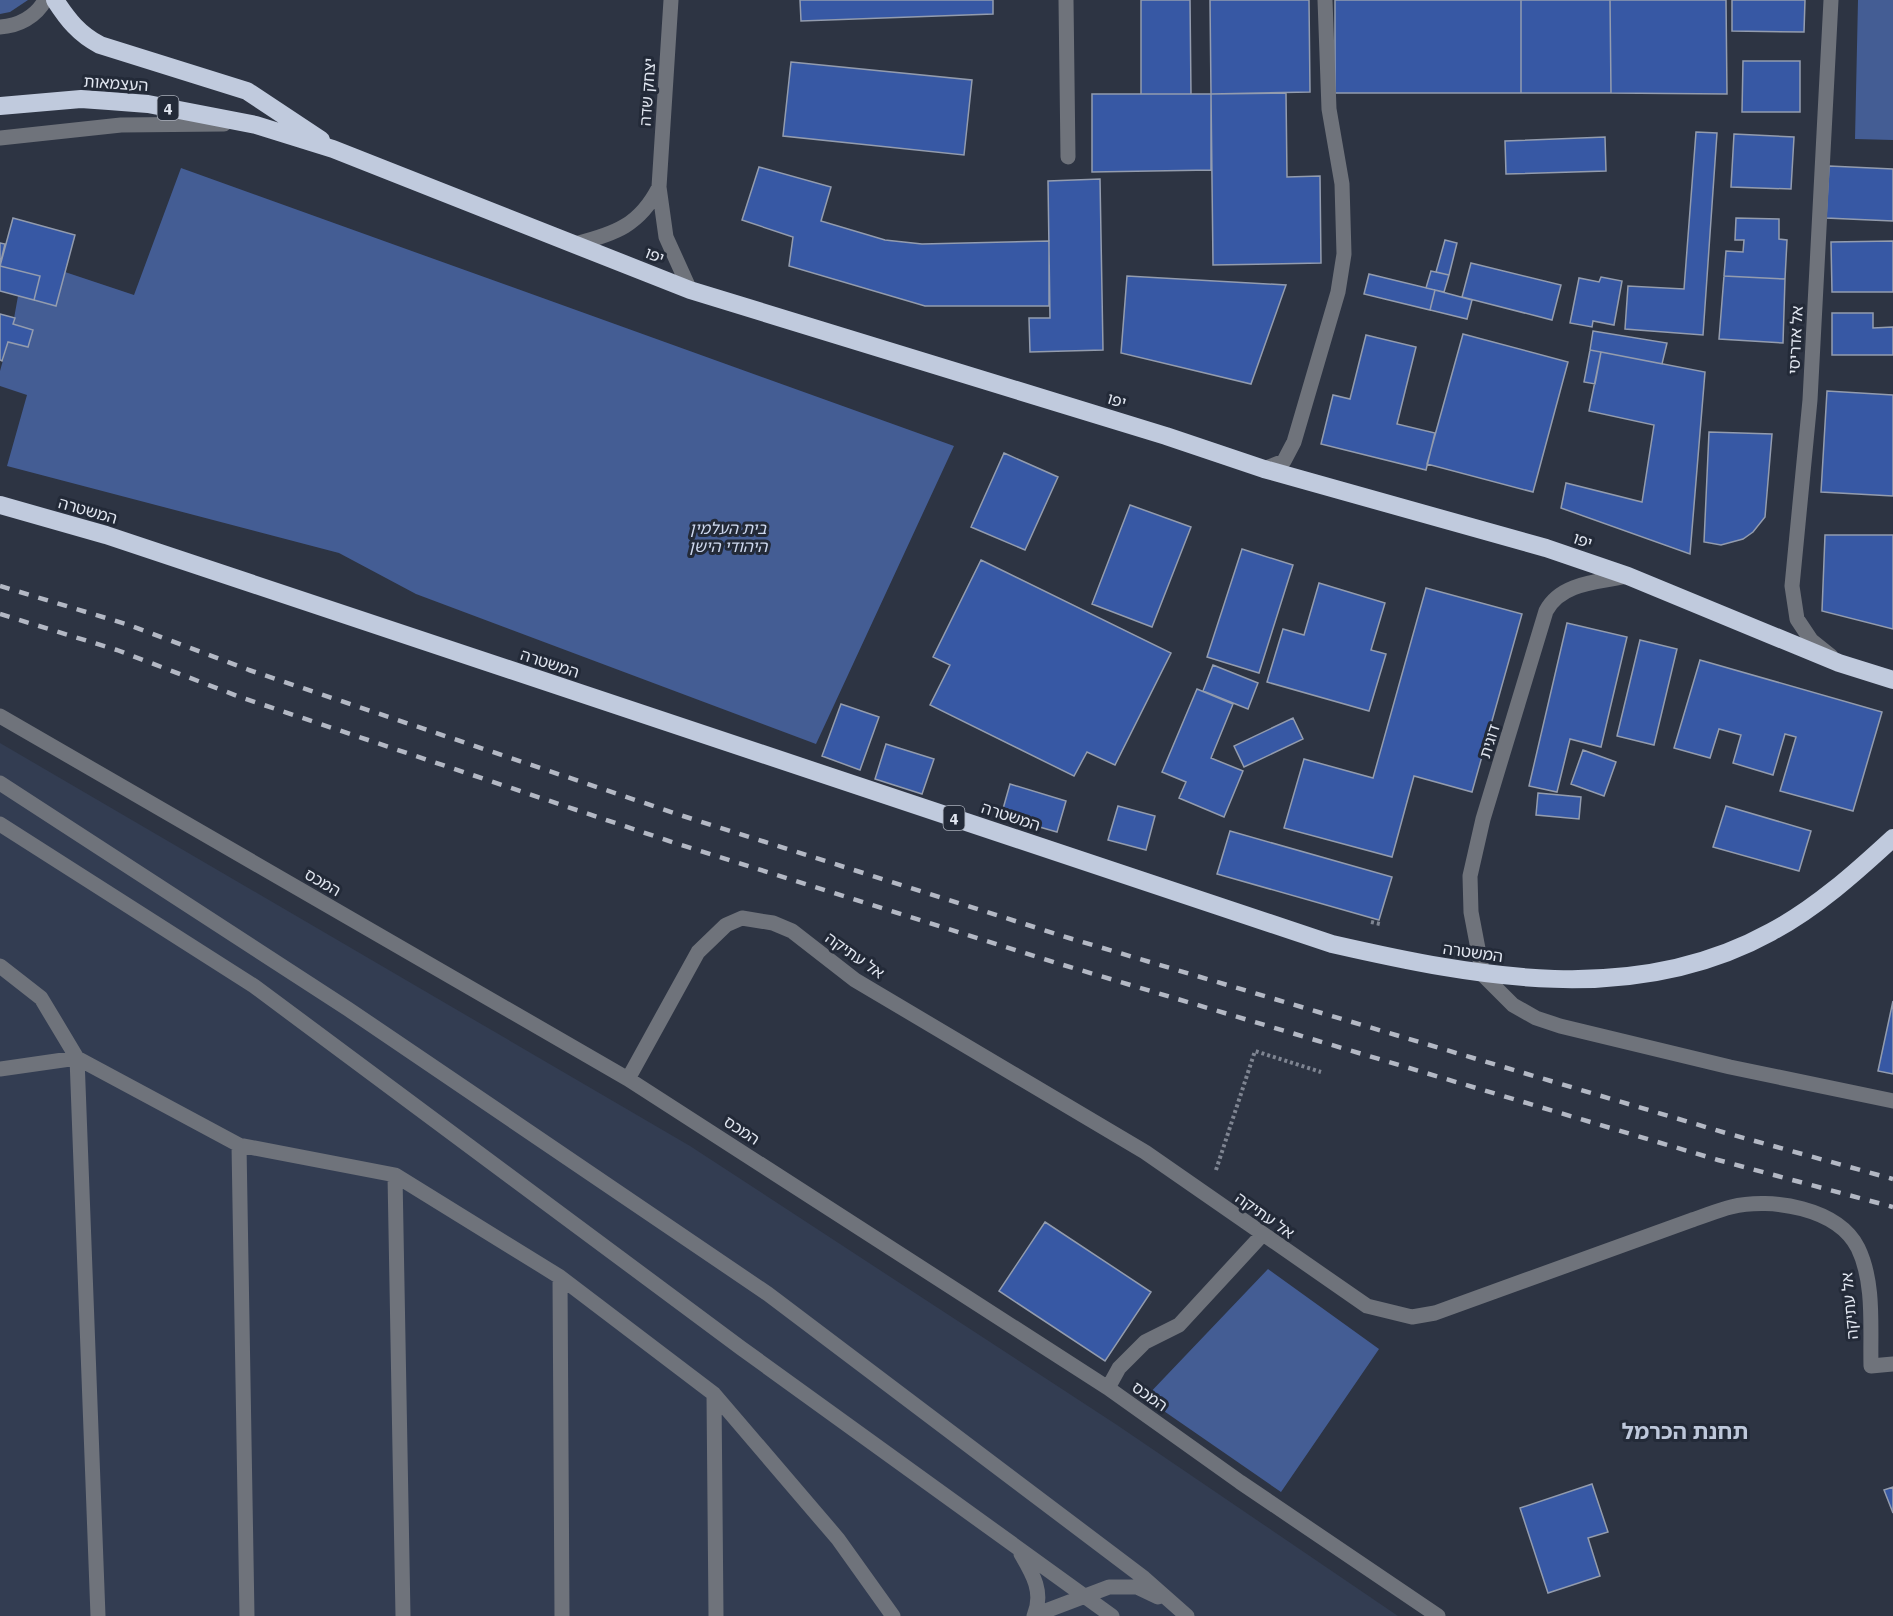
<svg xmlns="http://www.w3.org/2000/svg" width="1893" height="1616" viewBox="0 0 1893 1616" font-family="'Roboto Serif','Noto Sans Hebrew',serif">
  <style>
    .built { fill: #333d52 }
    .green { fill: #445d94 }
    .building { fill: #3758a4; stroke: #939cae; stroke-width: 1.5 }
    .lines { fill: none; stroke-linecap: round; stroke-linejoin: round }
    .path { stroke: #7f8592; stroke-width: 4; stroke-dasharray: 3 3; stroke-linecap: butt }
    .minor { stroke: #6f737b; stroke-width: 15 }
    .highway { stroke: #c0cadd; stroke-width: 18 }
    .rail { stroke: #b3b8c4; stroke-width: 4.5; stroke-dasharray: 10 10; stroke-linecap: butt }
    .labels { text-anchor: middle; stroke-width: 6; stroke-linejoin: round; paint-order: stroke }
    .shield { fill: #232a38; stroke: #a9aeba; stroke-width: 1.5 }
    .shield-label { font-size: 15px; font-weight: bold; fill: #e2e7f1 }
    .street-label { font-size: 16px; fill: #e2e7f1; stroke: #232a38 }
    .park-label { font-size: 16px; font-style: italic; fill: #ced8ee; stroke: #232a38 }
    .district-label { font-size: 22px; font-weight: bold; fill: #bec8db; stroke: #232a38 }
  </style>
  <rect width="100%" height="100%" fill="#2d3443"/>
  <path class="built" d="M 0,743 L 690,1146 L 1117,1425 L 1398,1616 L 0,1616 Z"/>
  <path class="green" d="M 0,0 L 28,0 L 10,12 L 0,14 Z
    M 1858,0 L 1893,0 L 1893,140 L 1855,139 Z
    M 181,168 L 954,446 L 816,744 L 416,594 L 339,553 L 7,466 L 27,395 L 0,386 L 0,371 L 8,342 L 28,347 L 33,330 L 13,324 L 18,296 L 65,272 L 134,295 Z
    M 1268,1269 L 1379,1349 L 1281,1492 L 1145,1398 Z"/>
  <path class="building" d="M 800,0 L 993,0 L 993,14 L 801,21 Z
    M 1141,0 L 1190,0 L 1191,94 L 1141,94 Z
    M 1210,0 L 1309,0 L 1310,92 L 1211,94 Z
    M 1335,0 L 1521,0 L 1521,93 L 1335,93 Z
    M 1521,0 L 1610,0 L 1611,93 L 1521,93 Z
    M 1610,0 L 1726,0 L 1727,94 L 1611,93 Z
    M 1732,0 L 1805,0 L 1804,32 L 1732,31 Z
    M 1743,61 L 1800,61 L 1800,112 L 1742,112 Z
    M 791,62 L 972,80 L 964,155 L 783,136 Z
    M 1286,93 L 1287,177 L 1320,176 L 1321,263 L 1213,265 L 1211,94 Z
    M 1092,94 L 1211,94 L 1211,170 L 1092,172 Z
    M 1696,132 L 1717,133 L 1703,335 L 1625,329 L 1628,286 L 1684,289 Z
    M 1734,134 L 1794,137 L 1791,189 L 1731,187 Z
    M 1605,137 L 1606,171 L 1506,174 L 1505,141 Z
    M 1829,166 L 1893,169 L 1893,221 L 1826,218 Z
    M 759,167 L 831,187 L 821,221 L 885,240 L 922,244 L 1049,241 L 1049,306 L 925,306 L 789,266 L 793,237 L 742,220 Z
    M 1100,179 L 1103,350 L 1030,352 L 1029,318 L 1050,318 L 1048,181 Z
    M 13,218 L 75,235 L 56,306 L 34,300 L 40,276 L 0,266 Z
    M 1736,218 L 1779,219 L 1779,239 L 1787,240 L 1785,279 L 1724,276 L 1726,251 L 1743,252 L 1744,240 L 1735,240 Z
    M 1445,240 L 1457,243 L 1449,275 L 1436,272 Z
    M 1893,241 L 1893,292 L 1832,292 L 1831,242 Z
    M 0,243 L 5,244 L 0,265 Z
    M 1471,263 L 1561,285 L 1552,320 L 1462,297 Z
    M 0,266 L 40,276 L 34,300 L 0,291 Z
    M 1431,271 L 1449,275 L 1444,292 L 1426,288 Z
    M 1369,274 L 1435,290 L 1430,310 L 1364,294 Z
    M 1127,276 L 1286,285 L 1251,384 L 1121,353 Z
    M 1724,276 L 1785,279 L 1783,343 L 1719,339 Z
    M 1601,277 L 1622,281 L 1614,325 L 1593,321 L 1592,327 L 1570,323 L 1579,278 L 1599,282 Z
    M 1435,290 L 1472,300 L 1467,319 L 1430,310 Z
    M 1832,313 L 1873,313 L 1873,328 L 1893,327 L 1893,355 L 1832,355 Z
    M 0,314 L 15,318 L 13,324 L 33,330 L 28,347 L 8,342 L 2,361 L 0,360 Z
    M 1593,331 L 1667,343 L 1662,364 L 1590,350 Z
    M 1463,334 L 1568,362 L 1533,492 L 1427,464 Z
    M 1366,335 L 1416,347 L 1397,424 L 1435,433 L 1426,470 L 1321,444 L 1333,395 L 1350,399 Z
    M 1590,350 L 1601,352 L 1595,384 L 1584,382 Z
    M 1601,352 L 1705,372 L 1690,554 L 1561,508 L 1566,483 L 1642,502 L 1654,425 L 1589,411 Z
    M 1827,391 L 1893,395 L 1893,496 L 1821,492 Z
    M 1709,432 L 1772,434 L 1765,517 L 1753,532 L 1743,539 L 1721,545 L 1704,542 Z
    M 1004,453 L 1058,477 L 1025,550 L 971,527 Z
    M 1130,505 L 1191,527 L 1152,627 L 1092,604 Z
    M 1825,535 L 1893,535 L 1893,629 L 1822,611 Z
    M 1242,549 L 1293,565 L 1259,673 L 1207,657 Z
    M 981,560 L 1171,653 L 1115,765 L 1087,752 L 1074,776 L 930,705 L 950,665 L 933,657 Z
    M 1319,583 L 1385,603 L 1371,650 L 1386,654 L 1369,711 L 1267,682 L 1283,629 L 1304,635 Z
    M 1426,588 L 1522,614 L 1472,792 L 1414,776 L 1392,857 L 1284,828 L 1304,759 L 1373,778 Z
    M 1567,623 L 1627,637 L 1601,747 L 1570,739 L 1557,792 L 1529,786 Z
    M 1640,640 L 1677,649 L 1654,745 L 1617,736 Z
    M 1700,660 L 1882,712 L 1853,811 L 1780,791 L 1796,737 L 1785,734 L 1773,775 L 1733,763 L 1741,735 L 1719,729 L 1710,758 L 1674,748 Z
    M 1213,665 L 1258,683 L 1248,709 L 1203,691 Z
    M 1197,689 L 1233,704 L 1211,758 L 1243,771 L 1224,817 L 1179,798 L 1186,782 L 1162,772 Z
    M 841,704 L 879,717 L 860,770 L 822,756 Z
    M 1293,718 L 1303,739 L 1244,767 L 1234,746 Z
    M 886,744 L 934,759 L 922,794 L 875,779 Z
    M 1583,750 L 1616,762 L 1604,796 L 1571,784 Z
    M 1010,784 L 1066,801 L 1057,832 L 1001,816 Z
    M 1538,793 L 1581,797 L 1579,819 L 1536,815 Z
    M 1118,806 L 1155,816 L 1146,850 L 1108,840 Z
    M 1726,806 L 1811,831 L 1799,871 L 1713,847 Z
    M 1230,831 L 1392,877 L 1379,920 L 1217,874 Z
    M 1893,1001 L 1893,1074 L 1878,1071 Z
    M 1045,1222 L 1151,1292 L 1105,1361 L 999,1291 Z
    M 1592,1484 L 1608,1532 L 1588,1538 L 1600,1576 L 1548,1593 L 1520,1508 Z
    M 1893,1487 L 1893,1513 L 1884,1490 Z"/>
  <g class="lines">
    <path class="path" d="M 1371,922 L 1380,924
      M 1216,1170 L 1255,1051 L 1321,1072"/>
    <path class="minor" d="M 671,0 L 659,187 L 666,237 L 690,290
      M 1066,0 L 1068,157
      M 0,27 C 18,26 36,17 45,0
      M 0,138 L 121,125 L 224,124
      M 575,244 C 615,234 640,225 659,187
      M 1264,469 L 1284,461 L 1294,442 L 1338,292 L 1344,254 L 1342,184 L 1329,109 L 1325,0
      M 1628,576 C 1600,582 1561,582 1546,611 L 1483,819 L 1470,876 L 1471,912 L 1483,975 L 1513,1005 L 1536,1018 L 1560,1026 L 1730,1067 L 1893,1101
      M 1831,656 L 1811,640 L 1797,619 L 1792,586 L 1810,400 L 1831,0
      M 0,716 L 628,1079 L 1108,1388 L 1240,1482 L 1438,1616
      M 0,783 L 348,1009 L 768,1294 L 1144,1578 L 1187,1616
      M 0,824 L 254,986 L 741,1348 L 1112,1616
      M 0,966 L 41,998 L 77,1058 L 98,1616
      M 0,1069 L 77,1058 L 239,1145 L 395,1175 L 560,1277 L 714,1394 L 838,1539 L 893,1616
      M 628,1079 L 698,952 L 726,925 L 742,918 L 773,923 L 792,931 L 855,980 L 1145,1152 L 1367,1306 L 1412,1317 L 1435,1313 L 1692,1220 C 1705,1216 1718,1210 1731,1207 C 1771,1197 1838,1208 1858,1248 C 1875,1283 1870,1329 1871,1366 L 1893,1364
      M 239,1145 L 247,1616
      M 395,1175 L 403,1616
      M 560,1277 L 562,1616
      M 1108,1388 L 1119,1368 L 1145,1342 L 1179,1325 L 1262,1235
      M 714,1394 L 716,1616
      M 1021,1554 C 1033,1574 1044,1593 1034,1616
      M 1035,1615 L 1109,1587 L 1137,1587 L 1158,1597"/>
    <path class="highway" d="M 55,0 C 68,20 79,34 100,45 L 247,91 L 321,140
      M 0,106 L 81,99 L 109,101 L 148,104 L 256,125 L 333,149 L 690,290 L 1166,436 L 1264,469 L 1546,548 L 1628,576 L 1839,663 L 1893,680
      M 0,505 L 106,535 L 1332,944 C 1477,977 1633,1008 1771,932 C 1816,908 1855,873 1893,838"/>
    <path class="rail" d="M 0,586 L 126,624 L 249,670 L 683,816 L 1069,938 L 1726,1133 L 1893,1179
      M 0,614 L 117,650 L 240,697 L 675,843 L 1060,964 L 1718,1160 L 1893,1207"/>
  </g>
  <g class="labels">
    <g class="shield">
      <rect x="157.5" y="96" width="21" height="24" rx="4.5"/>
      <rect x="943.5" y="806" width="21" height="24" rx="4.5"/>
    </g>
    <g class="shield-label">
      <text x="168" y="113">4</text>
      <text x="954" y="823">4</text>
    </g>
    <g class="street-label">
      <text transform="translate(116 83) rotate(4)" y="6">העצמאות</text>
      <text transform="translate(647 92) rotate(-86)" y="6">יצחק שדה</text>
      <text transform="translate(655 255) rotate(22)" y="6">יפו</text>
      <text transform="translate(1795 340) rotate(-87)" y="6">אל אדריסי</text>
      <text transform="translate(1117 400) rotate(17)" y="6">יפו</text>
      <text transform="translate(88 510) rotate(16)" y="6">המשטרה</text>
      <text transform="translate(1583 540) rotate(19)" y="6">יפו</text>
      <text transform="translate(550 663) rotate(18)" y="6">המשטרה</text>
      <text transform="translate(1489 741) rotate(-72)" y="6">דוגית</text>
      <text transform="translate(1011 816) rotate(18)" y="6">המשטרה</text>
      <text transform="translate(323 882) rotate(30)" y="6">המכס</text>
      <text transform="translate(1473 952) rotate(8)" y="6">המשטרה</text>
      <text transform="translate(855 955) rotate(35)" y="6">אל עתיקה</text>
      <text transform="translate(742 1130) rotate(33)" y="6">המכס</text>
      <text transform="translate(1265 1215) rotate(35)" y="6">אל עתיקה</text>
      <text transform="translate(1849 1306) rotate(-95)" y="6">אל עתיקה</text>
      <text transform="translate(1150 1396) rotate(35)" y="6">המכס</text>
    </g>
    <g class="park-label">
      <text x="728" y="534">בית העלמין<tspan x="728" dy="18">היהודי הישן</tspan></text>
    </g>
    <g class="district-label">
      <text x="1685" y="1439">תחנת הכרמל</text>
    </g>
  </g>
</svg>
